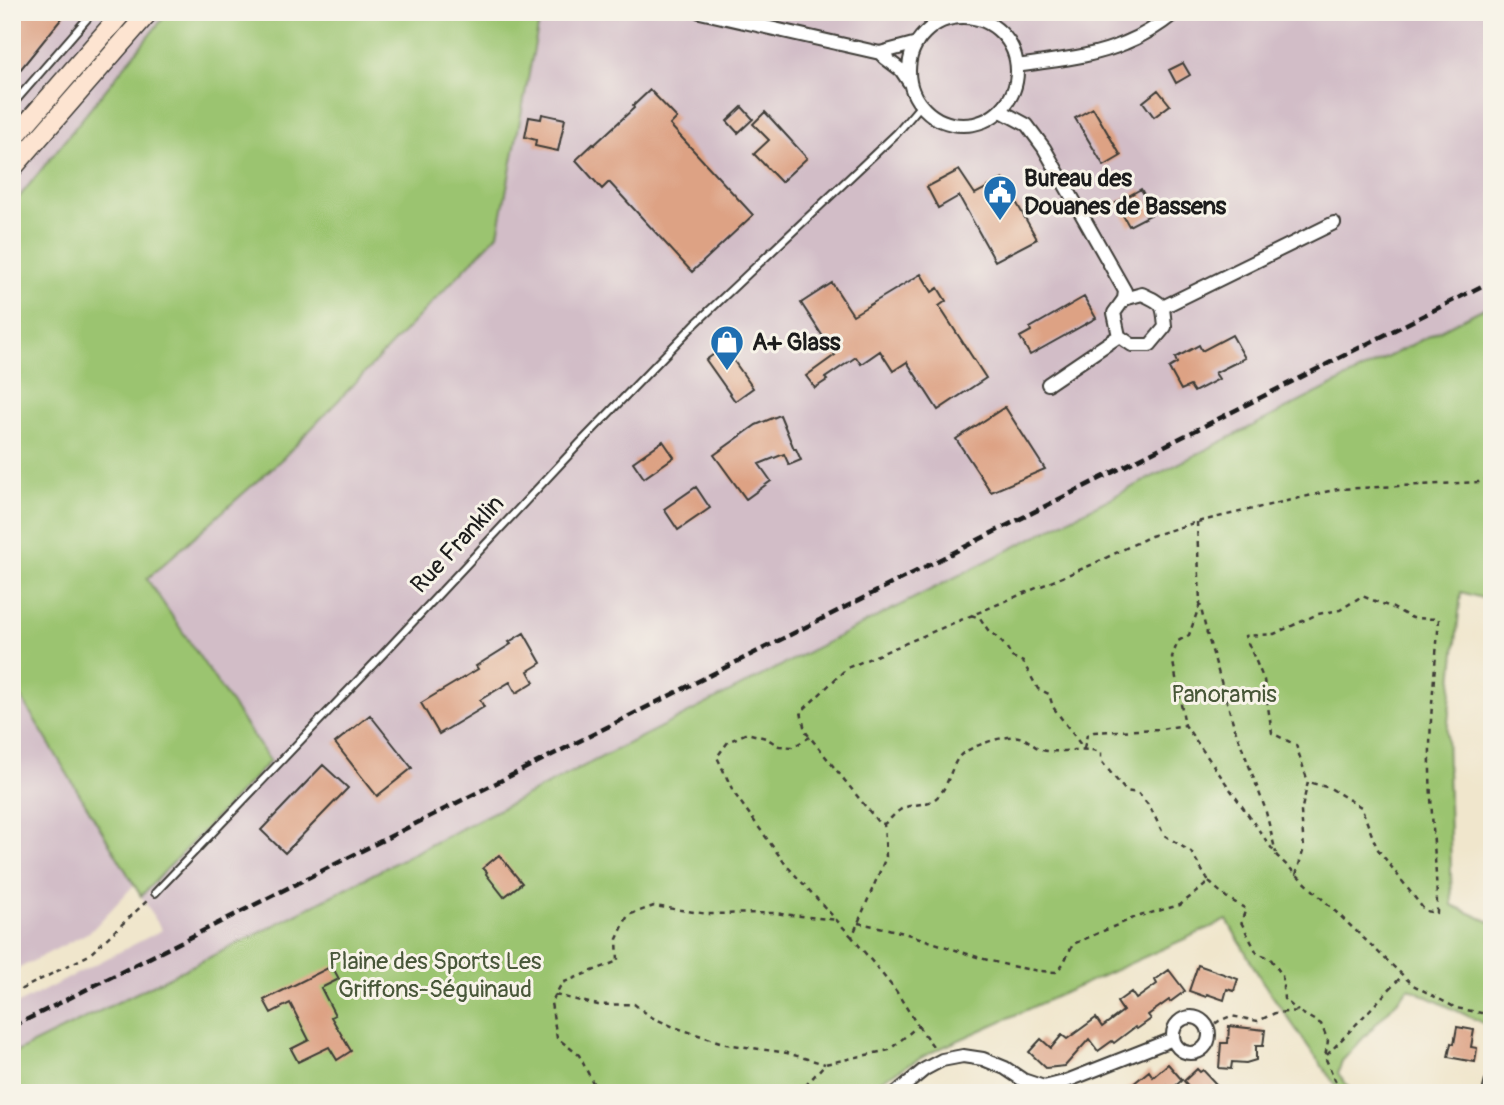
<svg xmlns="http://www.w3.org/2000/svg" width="1504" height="1105" viewBox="0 0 1504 1105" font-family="Pangolin,sans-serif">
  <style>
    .industrial { fill: #d2bdc7 }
    .green { fill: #9bc46f; stroke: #5c7046; stroke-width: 2 }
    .building { fill: #dda284 }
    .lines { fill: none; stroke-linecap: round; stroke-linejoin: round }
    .lane-casing { stroke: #3c3a36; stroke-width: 10 }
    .street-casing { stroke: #3c3a36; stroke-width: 16 }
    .secondary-casing { stroke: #3c3a36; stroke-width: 21 }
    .path { stroke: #3c3a36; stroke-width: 2.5; stroke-dasharray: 5 5; stroke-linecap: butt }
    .lane { stroke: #fff; stroke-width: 6 }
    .street { stroke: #fff; stroke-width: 12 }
    .secondary { stroke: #fde4d1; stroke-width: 18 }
    .rail { stroke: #1c1c1c; stroke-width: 4.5; stroke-dasharray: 10 5; stroke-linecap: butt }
    .labels { text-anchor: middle; stroke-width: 6; stroke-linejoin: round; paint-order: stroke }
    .poi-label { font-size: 24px; font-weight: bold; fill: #1c1c1c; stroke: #f7f3e8; text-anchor: start }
    .street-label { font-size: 24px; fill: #1c1c1c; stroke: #f7f3e8 }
    .park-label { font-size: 24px; fill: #485739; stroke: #f7f3e8 }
  </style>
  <rect width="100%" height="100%" fill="#f7f3e8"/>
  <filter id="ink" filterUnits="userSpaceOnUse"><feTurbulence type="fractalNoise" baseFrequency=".0143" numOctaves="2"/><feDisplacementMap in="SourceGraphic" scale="14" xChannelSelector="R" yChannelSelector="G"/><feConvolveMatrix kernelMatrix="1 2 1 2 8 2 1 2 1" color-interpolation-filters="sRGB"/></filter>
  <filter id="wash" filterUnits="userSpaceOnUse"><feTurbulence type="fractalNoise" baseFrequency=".00686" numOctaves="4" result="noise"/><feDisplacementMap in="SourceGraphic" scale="28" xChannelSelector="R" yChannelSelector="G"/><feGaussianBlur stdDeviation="1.57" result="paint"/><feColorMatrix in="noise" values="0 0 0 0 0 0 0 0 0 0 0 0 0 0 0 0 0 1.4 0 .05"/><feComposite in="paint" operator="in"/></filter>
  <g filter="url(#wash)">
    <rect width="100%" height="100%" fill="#f0e6cc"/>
    <path class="industrial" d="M 12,12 L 168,12 L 12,206 Z
      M 541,12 L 1492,12 L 1492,304 L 478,820 L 259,933 L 12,1054 L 12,1007 L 162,930 L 141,896 L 270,762 L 147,579 L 283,458 L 498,234 Z
      M 12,682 L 134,885 L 91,931 L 12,972 Z"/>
    <path class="green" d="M 168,12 L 541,12 L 498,234 L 283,458 L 147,579 L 270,761 L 141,896 L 12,682 L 12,513 L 20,508 L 12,496 L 12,206 Z
      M 1492,304 L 1492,601 L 1461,592 L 1447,733 L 1452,905 L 1492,923 L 1491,1027 L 1409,988 L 1342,1061 L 1338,1073 L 1353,1093 L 1341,1093 L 1262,981 L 1227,920 L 930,1053 L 858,1093 L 12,1093 L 12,1054 L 259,933 L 478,820 Z"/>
    <g id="blocks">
      <path class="building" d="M 12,12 L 67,12 L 20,70 L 12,63 Z
        M 1183,63 L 1190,75 L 1176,83 L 1169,70 Z
        M 650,90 L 677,118 L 670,125 L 753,215 L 692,272 L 609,182 L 602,189 L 576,160 L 593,144 L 594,145 L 634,108 L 633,106 Z
        M 1158,90 L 1170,105 L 1154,117 L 1143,102 Z
        M 742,107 L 753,119 L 738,133 L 727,121 Z
        M 1093,108 L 1121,156 L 1104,166 L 1075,118 Z
        M 765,112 L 807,158 L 781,182 L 754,154 L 769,140 L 753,124 Z
        M 542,114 L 565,119 L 558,151 L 535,146 L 536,140 L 525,137 L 529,117 L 541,119 Z
        M 959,170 L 975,194 L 1003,179 L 1037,239 L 995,261 L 959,196 L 938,208 L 927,187 Z
        M 1141,189 L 1154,213 L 1129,226 L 1116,203 Z
        M 921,274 L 932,292 L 938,288 L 946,301 L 939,306 L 986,378 L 938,410 L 907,362 L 893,371 L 880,351 L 861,364 L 856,357 L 825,378 L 827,380 L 815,388 L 806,376 L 835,355 L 801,303 L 832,283 L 853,315 Z
        M 1084,297 L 1096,318 L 1030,355 L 1020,337 L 1031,331 L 1030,328 Z
        M 1232,335 L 1245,358 L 1215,373 L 1219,379 L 1194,392 L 1190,386 L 1181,390 L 1169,368 L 1177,363 L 1175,358 L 1199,345 L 1202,351 Z
        M 724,347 L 753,388 L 735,401 L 706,360 Z
        M 1005,407 L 1045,469 L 991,492 L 956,439 Z
        M 780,415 L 794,449 L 796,449 L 801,460 L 789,465 L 784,454 L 759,464 L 771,481 L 746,499 L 714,455 L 756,425 Z
        M 663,441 L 674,457 L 644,478 L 633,462 Z
        M 696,487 L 710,508 L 678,530 L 664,509 Z
        M 524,633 L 541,663 L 528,671 L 534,682 L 516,693 L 510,682 L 480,700 L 484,707 L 439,734 L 421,703 L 478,669 L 476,666 L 511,644 L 509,642 Z
        M 370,715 L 412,768 L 377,796 L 335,743 Z
        M 323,765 L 348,788 L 285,853 L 261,830 Z
        M 499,855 L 522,883 L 504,897 L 486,874 L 487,872 L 483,868 Z
        M 1198,965 L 1238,979 L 1234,991 L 1227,989 L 1224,1000 L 1207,994 L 1206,997 L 1189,991 Z
        M 332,966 L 339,979 L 321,988 L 335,1015 L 331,1017 L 351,1051 L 337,1060 L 329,1047 L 298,1062 L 291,1049 L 309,1040 L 290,1003 L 271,1013 L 264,1000 Z
        M 1169,970 L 1185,991 L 1170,1002 L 1169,1000 L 1148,1015 L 1151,1019 L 1137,1029 L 1135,1027 L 1114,1043 L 1112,1041 L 1098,1051 L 1089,1039 L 1065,1066 L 1046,1068 L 1029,1052 L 1041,1039 L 1051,1048 L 1062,1035 L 1067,1039 L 1096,1018 L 1102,1027 L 1123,1011 L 1117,1002 L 1131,992 L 1136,999 L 1157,984 L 1155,980 Z
        M 1229,1026 L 1265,1030 L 1263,1046 L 1256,1046 L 1256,1060 L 1246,1063 L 1232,1062 L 1231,1069 L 1219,1068 L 1221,1043 L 1228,1043 Z
        M 1457,1027 L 1474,1030 L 1471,1047 L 1477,1048 L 1475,1062 L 1448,1057 L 1451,1043 L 1454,1044 Z
        M 1168,1064 L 1182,1080 L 1170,1091 L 1166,1086 L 1157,1093 L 1122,1093 L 1149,1071 L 1153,1077 Z
        M 1197,1069 L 1200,1072 L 1203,1070 L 1216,1084 L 1206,1093 L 1194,1093 L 1184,1081 Z"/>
    </g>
  </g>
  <g filter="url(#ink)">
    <use href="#blocks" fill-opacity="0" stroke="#3c3a36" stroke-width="2"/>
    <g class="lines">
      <g class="lane-casing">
        <path id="lane" d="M 12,105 L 93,12
          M 155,893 L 384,653 L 580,443 L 694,325 L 897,133 L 921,105"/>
      </g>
      <g class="street-casing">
        <path id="street" d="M 700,12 L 880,53 L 917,43
          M909 71a54 54 0 1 1 108 0a54 54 0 1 1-108 0Z
          M 880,53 L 885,58 L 901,70 L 909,82
          M 1017,66 C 1053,60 1091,58 1125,43 C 1143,36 1161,24 1176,12
          M 1001,111 L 1027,125 L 1044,148 L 1125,291 L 1124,299
          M 1142,294 C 1164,304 1163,304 1165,327 L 1150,345 L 1132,345 L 1119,336 L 1114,313 L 1124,299 Z
          M 1163,307 L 1334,223
          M 1048,384 L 1119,336
          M1173 1035a18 18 0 1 1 36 0a18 18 0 1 1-36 0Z
          M 896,1093 L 925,1069 L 942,1060 L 963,1056 L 983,1059 L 1005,1068 L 1023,1080 L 1044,1087 L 1064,1082 L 1173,1039
          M 1489,1093 L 1492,1081"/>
      </g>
      <g class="secondary-casing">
        <path id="secondary" d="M 12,140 L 123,12
          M 12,169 L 149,12"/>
      </g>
      <path class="path" d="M 1197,522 L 1200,604 L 1206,630 L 1234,726 L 1265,808 L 1276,853
        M 1200,604 L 1189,635 L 1178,641 L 1172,657 L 1185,725 L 1277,856 L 1413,985 L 1456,1008 L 1492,1015
        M 971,615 L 980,618 L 988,630 L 999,639 L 1007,648 L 1012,657 L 1023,662 L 1038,689 L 1049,694 L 1053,707 L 1084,749
        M 810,737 L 793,747 L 779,746 L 766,738 L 747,733 L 728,742 L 717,757 L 734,793 L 786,865 L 852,937
        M 1084,748 L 1087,735 L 1094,732 L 1161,729 L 1185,725
        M 1296,875 L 1304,848 L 1301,812 L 1308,782 L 1296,745 L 1272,733 L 1264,680 L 1245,636 L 1274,634 L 1318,614 L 1340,610 L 1362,596 L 1393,608 L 1412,618 L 1439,619 C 1435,669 1429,721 1430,771 C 1431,818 1437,865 1437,913 L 1425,911 L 1377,848 L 1361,807 L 1330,788 L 1308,782
        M 1209,882 L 1226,897 L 1246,909 L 1241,922 L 1257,953 L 1270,958 L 1282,975 L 1284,999 L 1298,1011
        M 858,923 C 874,926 891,929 907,934 C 956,949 1004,970 1056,972 L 1063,964 L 1073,944 L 1136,917 L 1180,905 L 1209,882 L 1191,852 L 1164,835 L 1150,807 L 1138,793 L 1126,791 L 1115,778 L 1101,761 L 1101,752 C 1079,746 1067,753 1047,751 C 1035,750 1030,739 1019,737 C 1007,734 966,747 959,757 C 949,770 949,788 935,799 C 926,806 910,803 900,810 C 894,814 890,820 884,824
        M 12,994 L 89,955 L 148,900
        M 555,995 L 598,1005 L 634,1004 L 651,1017 L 674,1027 L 726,1044 L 787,1053 L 825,1064
        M 918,1026 L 935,1049
        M 1207,1029 L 1219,1021 L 1231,1016 L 1258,1021 L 1275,1013 L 1298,1011 L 1321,1024 L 1328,1041 L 1325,1057 L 1335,1080 L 1344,1093
        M 1327,1055 L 1402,976
        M 598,1093 L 579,1055 L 557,1038 L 551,1003 L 562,983 L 618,961 L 617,939 L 628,915 L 654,906 L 708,914 L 773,913 L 837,920
        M 799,1093 L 825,1064 L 889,1050 L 918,1026 L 896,991 L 852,937 L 886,857 L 884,824 L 878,822 L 805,731 L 801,712 L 847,668 L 1091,565 L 1151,536 L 1197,522 L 1338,489 L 1479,482 L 1492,478"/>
      <use href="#lane" class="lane"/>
      <use href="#street" class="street"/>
      <use href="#secondary" class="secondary"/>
      <path class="rail" d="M 12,1027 L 1492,281"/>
    </g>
  </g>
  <defs>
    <g id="civic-pin" transform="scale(1.75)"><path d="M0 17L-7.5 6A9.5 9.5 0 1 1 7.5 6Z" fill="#1f6fb2" stroke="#f7f3e8"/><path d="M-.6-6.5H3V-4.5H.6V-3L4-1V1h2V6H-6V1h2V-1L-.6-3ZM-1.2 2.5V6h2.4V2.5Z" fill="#fff"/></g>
    <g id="shop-pin" transform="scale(1.75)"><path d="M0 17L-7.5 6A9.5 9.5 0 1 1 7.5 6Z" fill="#1f6fb2" stroke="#f7f3e8"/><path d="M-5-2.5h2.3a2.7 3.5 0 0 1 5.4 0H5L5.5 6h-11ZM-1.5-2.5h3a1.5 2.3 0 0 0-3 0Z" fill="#fff"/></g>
  </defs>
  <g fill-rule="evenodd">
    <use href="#civic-pin" x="1000" y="192"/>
    <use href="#shop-pin" x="727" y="342"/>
  </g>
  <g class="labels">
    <g class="poi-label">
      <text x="1024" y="186">Bureau des<tspan x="1024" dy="28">Douanes de Bassens</tspan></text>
      <text x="752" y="350">A+ Glass</text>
    </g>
    <g class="street-label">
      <text transform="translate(457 544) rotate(-47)" y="8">Rue Franklin</text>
    </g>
    <g class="park-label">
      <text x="1224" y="702">Panoramis</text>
      <text x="435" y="969">Plaine des Sports Les<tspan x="435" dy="28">Griffons-Séguinaud</tspan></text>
    </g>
  </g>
  <rect width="1504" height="1105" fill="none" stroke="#f7f3e8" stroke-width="42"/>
</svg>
